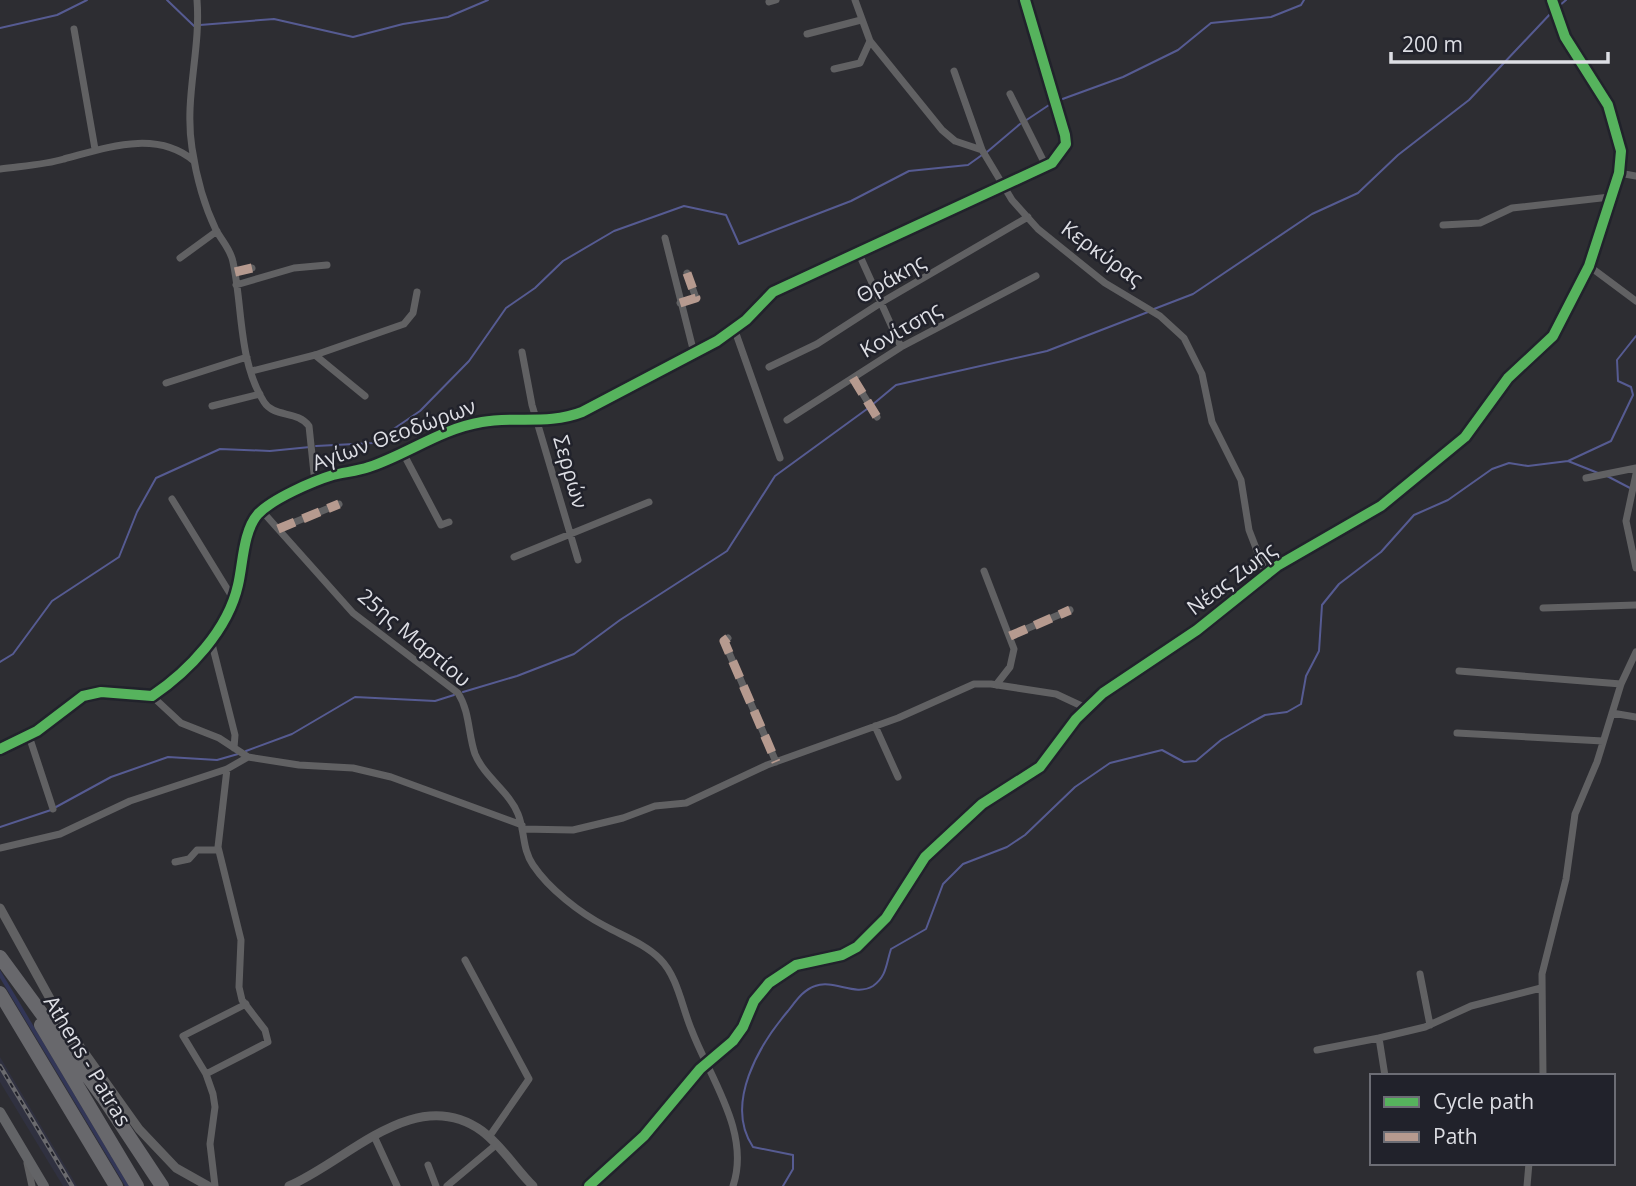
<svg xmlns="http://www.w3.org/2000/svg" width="1636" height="1186" viewBox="0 0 1636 1186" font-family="'Open Sans',sans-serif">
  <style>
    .built { fill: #303140 }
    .green { fill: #323657 }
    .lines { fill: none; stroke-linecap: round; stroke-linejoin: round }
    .stream { stroke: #565b92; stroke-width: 2 }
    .minor { stroke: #616163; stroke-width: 7 }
    .tertiary { stroke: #616163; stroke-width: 9 }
    .secondary { stroke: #636467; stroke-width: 10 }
    .motorway { stroke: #68686c; stroke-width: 14 }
    .rail-casing { stroke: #6a6a6e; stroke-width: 4.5 }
    .rail { stroke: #21222b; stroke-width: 2; stroke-dasharray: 5; stroke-linecap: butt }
    .quiet { stroke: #b69a8f; stroke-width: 9; stroke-dasharray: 18 9; stroke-linecap: butt }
    .cycleway-casing { stroke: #21222b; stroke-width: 15 }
    .cycleway { stroke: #56b35d; stroke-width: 10 }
    .labels { text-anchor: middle; stroke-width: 5; stroke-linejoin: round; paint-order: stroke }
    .street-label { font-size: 21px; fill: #dddee4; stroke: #21222b }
  </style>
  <rect width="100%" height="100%" fill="#2d2d32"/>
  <path class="built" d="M 0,1057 L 47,1136 L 77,1186 L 63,1186 L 29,1130 L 0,1082 Z"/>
  <path class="green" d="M 0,970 L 18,1000 L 129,1186 L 125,1186 L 0,978 Z"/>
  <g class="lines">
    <path class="stream" d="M 167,0 L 194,26
      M 1559,6 L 1566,0
      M 200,25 L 274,19 L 353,37 L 403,24 L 448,17 L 488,0
      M 0,28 L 57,15 L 87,0
      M 1057,101 L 1123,77 L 1178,50 L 1211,23 L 1271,17 L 1301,5 L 1304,0
      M 1025,121 L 1052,103
      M 987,152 L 1020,124
      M 1154,309 L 1193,294 L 1312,214 L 1358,193 L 1398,155 L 1469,100 L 1552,12
      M 872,405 L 896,385 L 1047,351 L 1148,312
      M 316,446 L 373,443 L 420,411 L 469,361 L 506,308 L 535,288 L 563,261 L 614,231 L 684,206 L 726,215 L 739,244 L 851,201 L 909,171 L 968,165 L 982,155
      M 1568,461 L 1598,473
      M 1607,476 L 1630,488
      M 0,662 L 13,654 L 52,601 L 119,557 L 137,512 L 156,478 L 220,449 L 270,451 L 310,447
      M 463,692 L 517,676 L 574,654 L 620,620 L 727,551 L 775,476 L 867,409
      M 246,751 L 292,734 L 355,697 L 435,701 L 454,695
      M 56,807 L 111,777 L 168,757 L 217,760 L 238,754
      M 0,827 L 51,810
      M 783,1186 L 793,1169 L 793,1155 L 753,1147 C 724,1104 759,1045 788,1011 C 796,1001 803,990 815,986 C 834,979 855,997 873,986 C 887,976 886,964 891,949 L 926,929 L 943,884 L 963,864 L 1007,847 L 1025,835 L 1075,787 L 1110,763 L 1162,750 L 1184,762 L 1196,761 L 1221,740 L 1252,722 L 1265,715 L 1287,712 L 1301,704 L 1306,676 L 1319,651 L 1322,605 L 1339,584 L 1381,552 L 1414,515 L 1448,500 L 1492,469 L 1509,463 L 1528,466 L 1568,461 L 1611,441 L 1633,395 L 1631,387 L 1618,381 L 1617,360 L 1636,336"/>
    <path class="minor" d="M 197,0 C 201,50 184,98 192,148 C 196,175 204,205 216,230 C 222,241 231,250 233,262 C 243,308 238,360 264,402 C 274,418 297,410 309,426 L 315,483
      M 855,0 L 870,41 L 942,130 L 955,141 L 982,150 L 1012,200 L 1038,229 L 1105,283 L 1160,316 L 1184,338 L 1202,374 L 1212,422 L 1241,480 L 1249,530 L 1266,574
      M 769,2 L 776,0
      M 74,29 L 95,149
      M 807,34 L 861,20
      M 834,69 L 860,63 L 870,41
      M 954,71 L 982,150
      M 1010,94 L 1047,168
      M 0,169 C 21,166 44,165 64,159 C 106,148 156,129 194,161
      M 1619,173 L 1636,176
      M 1443,225 L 1480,223 L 1512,208 L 1610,197
      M 665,238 L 694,353
      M 859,254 L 901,347
      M 180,258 L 217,231
      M 1589,266 L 1636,301
      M 235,272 L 252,268
      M 236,285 L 294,268 L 327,265
      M 680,303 L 696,298 L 687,273
      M 734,328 L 780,458
      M 522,352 L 532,405 L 578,560
      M 315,355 L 365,396
      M 769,367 L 817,344 L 882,302 L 1028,217
      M 252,371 L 315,355 L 404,324 L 413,313 L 417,292
      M 853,378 L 877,417
      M 166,383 L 247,357
      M 212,406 L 260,394
      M 787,420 L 901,347 L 1036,276
      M 402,451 L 441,525 L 449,522
      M 1636,474 L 1626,521 L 1636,568
      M 1586,478 L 1636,468
      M 172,499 L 234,600
      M 262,511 L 353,613 L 458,693 C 470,712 468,734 475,754 C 485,778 509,791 518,814 C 525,831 522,849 533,865 C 549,889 580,913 605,926 C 623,936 645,944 660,959 C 678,977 682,1008 692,1031 C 710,1078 751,1133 733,1186
      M 278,529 L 339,504
      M 514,557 L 649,502
      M 984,571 L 1014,649 L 1010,667 L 996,685
      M 1543,608 L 1636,605
      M 1010,636 L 1070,610
      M 728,638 L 724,641 L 776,762
      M 211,640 L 235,735 L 234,748
      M 1459,671 L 1621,684
      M 152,696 L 181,723 L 219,738 L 248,757 L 299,765 L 353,768 L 391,777 L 522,825
      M 1612,713 L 1636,717
      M 875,726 L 898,777
      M 1457,733 L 1603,741
      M 29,736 L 53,809
      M 0,749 L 37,731 L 83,696 L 101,692 L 152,696 C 189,671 228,630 238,585 C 243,564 243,531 258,514 C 272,499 313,481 333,475 C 345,472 358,471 369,467 C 408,454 440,429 482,422 C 515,416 549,425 582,412 L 717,341 L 746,320 L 773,292 L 1052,163 L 1066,144 L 1065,135 L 1025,0
      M 522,829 L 573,830 L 623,818 L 655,806 L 686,803 L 767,765 L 898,718 L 974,684 L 991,684 L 1056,694 L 1086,708
      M 0,848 L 60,834 L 130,801 L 227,769 L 248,757
      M 175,862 L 189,859 L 197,850 L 218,850
      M 465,960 L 529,1079 L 489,1137
      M 1420,974 L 1430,1025
      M 1317,1050 L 1379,1038
      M 206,1074 L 268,1042 L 265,1030 L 242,1000 L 239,987 L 241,940 L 218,847 L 227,769
      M 1385,1076 L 1379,1038 L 1425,1027 L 1471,1006 L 1541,988
      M 1543,1076 L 1542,974 L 1566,879 L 1575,814 L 1597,762 L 1621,684 L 1636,652
      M 374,1136 L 397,1186
      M 27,1163 L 32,1186
      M 428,1165 L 436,1186
      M 215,1186 L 210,1144 L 215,1107 L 213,1094 L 206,1074 L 183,1036 L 246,1004
      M 447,1186 L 497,1144
      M 1527,1186 L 1529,1163"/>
    <path class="tertiary" d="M 0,908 L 64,1024 L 139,1129 L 176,1168 L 208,1186
      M 289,1186 C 348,1161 415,1083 482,1131 C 502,1146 515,1168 533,1186
      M 589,1186 L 644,1136 L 700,1069 L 733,1041 L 743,1027 L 754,1001 L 769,983 L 796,965 L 842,955 L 857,947 L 886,918 L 925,857 L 982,804 L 1040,767 L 1076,719 L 1103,693 L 1197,630 L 1277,566 L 1381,506 L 1465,437 L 1508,378 L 1553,336 L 1589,266 L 1619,173 L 1621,151 L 1608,105 L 1565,37 L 1552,0"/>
    <path class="secondary" d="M 0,1112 L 44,1186"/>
    <path class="motorway" d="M 0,957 L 103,1097 L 162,1186
      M 0,993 L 116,1186
      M 41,1025 L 137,1186"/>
    <g class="rail-casing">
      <path id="rail" d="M 0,1066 L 72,1186"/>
    </g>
    <use href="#rail" class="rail"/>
    <path class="quiet" d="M 235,272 L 252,268
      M 680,303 L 696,298 L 687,273
      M 853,378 L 877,417
      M 278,529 L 339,504
      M 1010,636 L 1070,610
      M 728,638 L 724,641 L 776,762"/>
    <g class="cycleway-casing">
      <path id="cycleway" d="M 0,749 L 37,731 L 83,696 L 101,692 L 152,696 C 189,671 228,630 238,585 C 243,564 243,531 258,514 C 272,499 313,481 333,475 C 345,472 358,471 369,467 C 408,454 440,429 482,422 C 515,416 549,425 582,412 L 717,341 L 746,320 L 773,292 L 1052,163 L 1066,144 L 1065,135 L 1025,0
        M 589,1186 L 644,1136 L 700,1069 L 733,1041 L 743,1027 L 754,1001 L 769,983 L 796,965 L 842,955 L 857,947 L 886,918 L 925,857 L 982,804 L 1040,767 L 1076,719 L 1103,693 L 1197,630 L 1277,566 L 1381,506 L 1465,437 L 1508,378 L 1553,336 L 1589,266 L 1619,173 L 1621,151 L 1608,105 L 1565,37 L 1552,0"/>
    </g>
    <use href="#cycleway" class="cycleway"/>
  </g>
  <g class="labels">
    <g class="street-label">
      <text transform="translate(1102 254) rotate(36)" y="7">Κερκύρας</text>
      <text transform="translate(891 279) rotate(-30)" y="7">Θράκης</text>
      <text transform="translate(901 330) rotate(-30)" y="7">Κονίτσης</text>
      <text transform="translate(394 435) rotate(-20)" y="7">Αγίων Θεοδώρων</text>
      <text transform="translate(570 472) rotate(74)" y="7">Σερρών</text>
      <text transform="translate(1232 579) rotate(-37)" y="7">Νέας Ζωής</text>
      <text transform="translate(414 638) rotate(40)" y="7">25ης Μαρτίου</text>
      <text transform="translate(87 1061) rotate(59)" y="7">Athens - Patras</text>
    </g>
  </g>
  <rect x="1370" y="1074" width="245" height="91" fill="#21222b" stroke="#6c6d75" stroke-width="2"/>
  <rect x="1384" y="1097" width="35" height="10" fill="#56b35d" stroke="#6c6d75" stroke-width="2"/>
  <text x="1433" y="1109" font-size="21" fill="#dddee4">Cycle path</text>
  <rect x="1384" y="1132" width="35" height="10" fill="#b69a8f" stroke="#6c6d75" stroke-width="2"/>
  <text x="1433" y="1144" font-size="21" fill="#dddee4">Path</text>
  <path d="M1391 52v10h217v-10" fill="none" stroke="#dddee4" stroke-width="3.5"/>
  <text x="1402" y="52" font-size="21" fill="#dddee4" stroke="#21222b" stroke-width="5" paint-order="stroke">200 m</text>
</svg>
